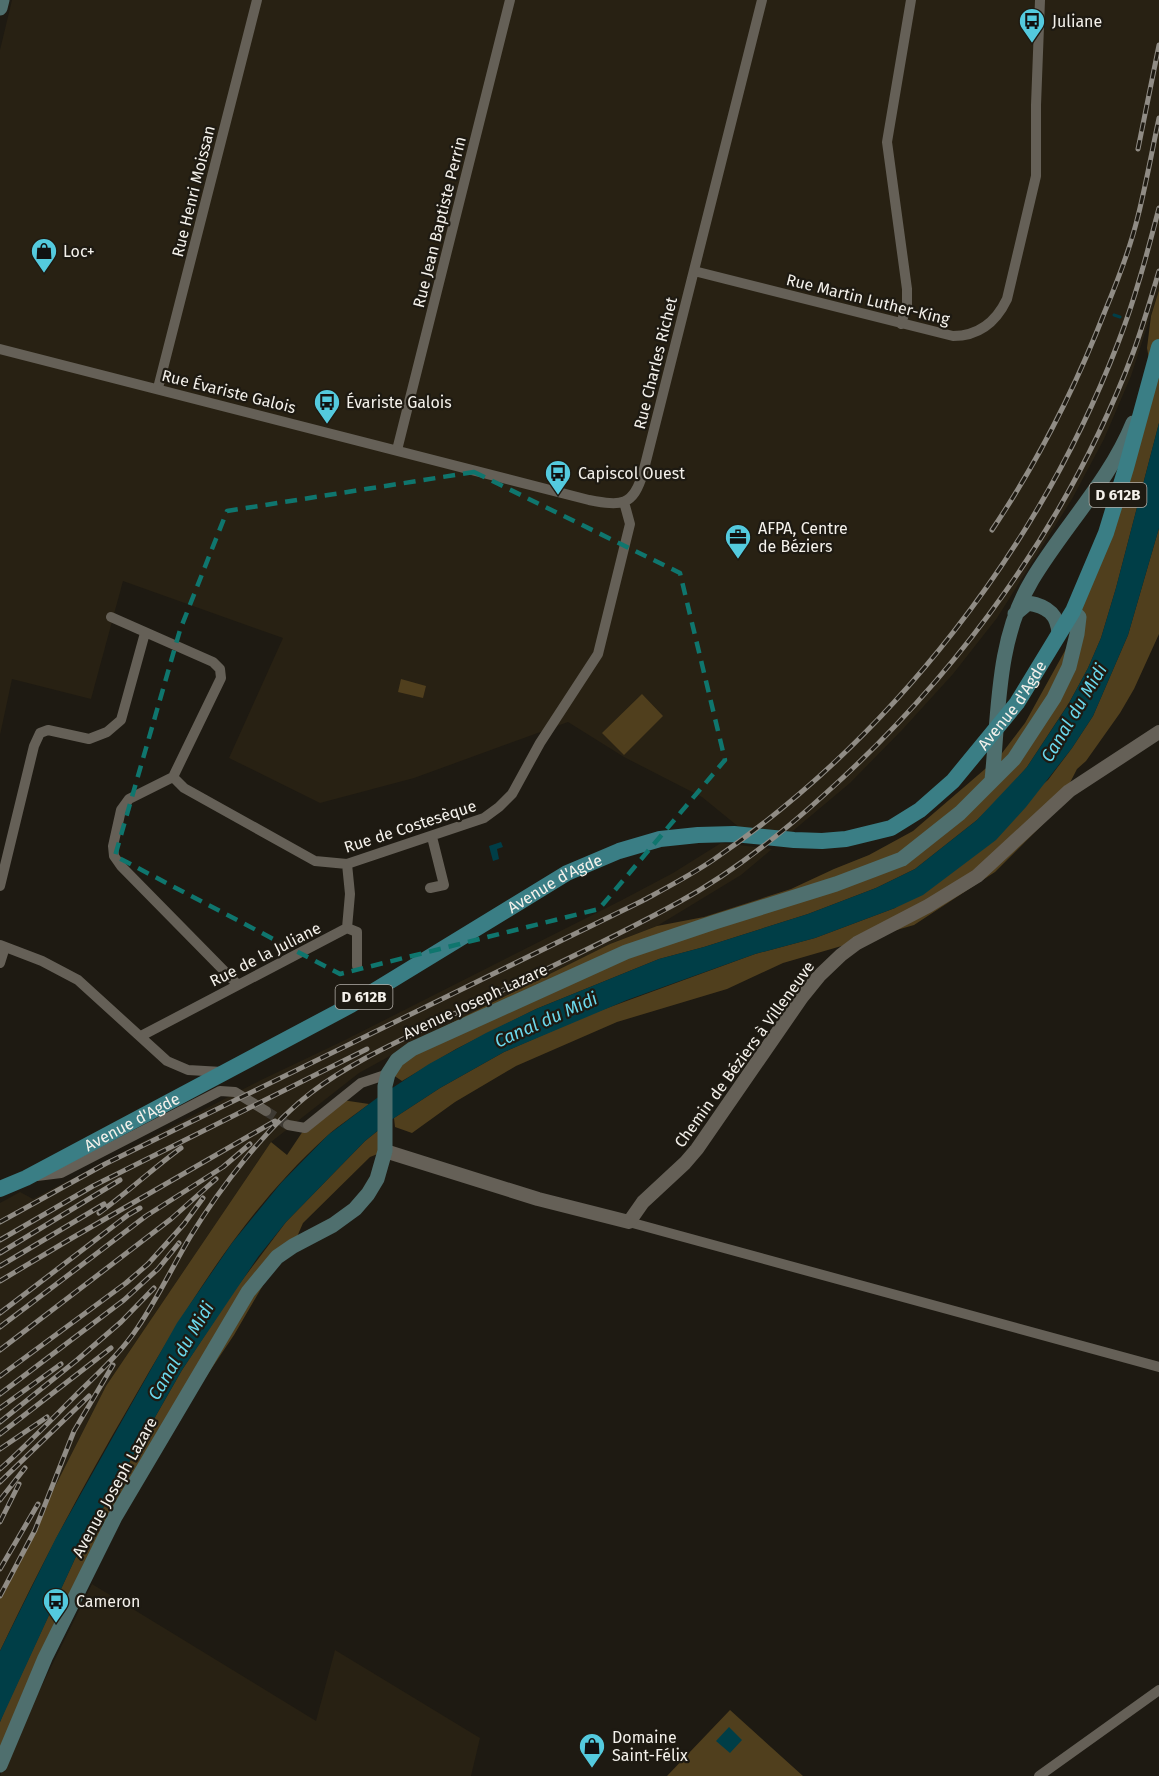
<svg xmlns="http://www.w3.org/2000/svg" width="1159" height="1776" viewBox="0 0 1159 1776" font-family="'Fira Sans',sans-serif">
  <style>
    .built { fill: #282113 }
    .green { fill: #503f1d }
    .water { fill: #003e47 }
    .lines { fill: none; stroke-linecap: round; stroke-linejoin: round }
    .stream { stroke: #003e47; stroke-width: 3 }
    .minor-tunnel { stroke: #3e3a33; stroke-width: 10; stroke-dasharray: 10 5; stroke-linecap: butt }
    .minor { stroke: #656057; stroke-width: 10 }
    .tertiary { stroke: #656057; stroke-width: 14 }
    .secondary { stroke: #4f6f6e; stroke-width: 15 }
    .primary { stroke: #3a7e85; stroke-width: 16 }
    .rail-casing { stroke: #908c85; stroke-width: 5 }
    .rail { stroke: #1e1a12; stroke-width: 3; stroke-dasharray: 9; stroke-linecap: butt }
    .marked { fill: none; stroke: #0f766e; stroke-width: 4.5; stroke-dasharray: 12 8; stroke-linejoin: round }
    .labels { text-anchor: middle; stroke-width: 4.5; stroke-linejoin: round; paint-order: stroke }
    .shield { fill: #1e1a12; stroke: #b4b0aa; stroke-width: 1.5 }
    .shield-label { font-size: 15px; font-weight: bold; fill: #f4f1eb }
    .poi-label { font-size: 16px; fill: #f4f1eb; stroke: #1e1a12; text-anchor: start }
    .street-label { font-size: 16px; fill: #f4f1eb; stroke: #1e1a12 }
    .water-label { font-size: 18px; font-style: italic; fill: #6bd8ec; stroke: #1e1a12 }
  </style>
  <rect width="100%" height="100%" fill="#1e1a12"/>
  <path class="built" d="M 12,0 L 1159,0 L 1159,290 L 1131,376 L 1104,439 L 1072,499 L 997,618 L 953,674 L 903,729 L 850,783 L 788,835 L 740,828 L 702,797 L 624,757 L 568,722 L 414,778 L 320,803 L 229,758 L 283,638 L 123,581 L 91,699 L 12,679 L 0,735 L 0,50 Z
    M 721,843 L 772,849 L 741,875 L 657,926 L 610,944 L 437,1030 L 359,1073 L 271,1142 L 106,1386 L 0,1595 L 0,1203 L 20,1192 L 33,1199 L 261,1080 L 343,1041 L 622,900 L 673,873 Z
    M 92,1584 L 316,1721 L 335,1650 L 480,1738 L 471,1776 L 0,1776 L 7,1756 Z"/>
  <path class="green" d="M 1159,290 L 1159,423 L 1116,588 L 1101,638 L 1088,668 L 1069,703 L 1027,767 L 1003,795 L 977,820 L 915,869 L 876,888 L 808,914 L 704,947 L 659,959 L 536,1009 L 456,1049 L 402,1081 L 393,1075 L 396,1063 L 437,1030 L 610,944 L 657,926 L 704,917 L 791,889 L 834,869 L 869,855 L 913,831 L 999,757 L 1025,723 L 1072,638 L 1152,376 L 1147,348 L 1151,316 Z
    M 1159,528 L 1159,634 L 1134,689 L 1120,713 L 1086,761 L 1077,769 L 1055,812 L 995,872 L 914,925 L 783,963 L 727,989 L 617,1022 L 516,1066 L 455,1102 L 412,1133 L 395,1127 L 394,1118 L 440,1088 L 504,1052 L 591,1014 L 755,954 L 815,938 L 895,908 L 1048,780 L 1072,748 L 1093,716 L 1128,635 Z
    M 401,679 L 426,686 L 423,698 L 398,692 Z
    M 642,694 L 663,716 L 624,755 L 602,733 Z
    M 342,1100 L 369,1104 C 355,1115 339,1125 326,1137 C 243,1212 185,1309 130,1405 C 83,1485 40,1567 0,1651 L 0,1595 L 106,1386 L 271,1142 L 287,1155 L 305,1128 Z
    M 380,1129 L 385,1151 L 370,1157 L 303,1223 L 293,1246 L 273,1268 L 234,1335 L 183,1411 L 90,1575 L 0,1765 L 0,1722 L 4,1712 L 79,1550 L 182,1370 L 234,1291 L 286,1222 L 365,1141 Z
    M 730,1710 L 803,1776 L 667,1776 Z"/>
  <path class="water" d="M 1159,423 L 1159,528 L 1128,635 L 1093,716 L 1072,748 L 1026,807 L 996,840 L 923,895 L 895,908 L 815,938 L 755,954 L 627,1000 L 504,1052 L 440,1088 L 391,1120 L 365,1141 L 286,1222 L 258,1257 L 182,1370 L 79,1550 L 0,1722 L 0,1651 L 56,1538 L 177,1323 L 232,1243 L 281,1183 L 328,1135 L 377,1098 L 429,1064 L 486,1033 L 536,1009 L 659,959 L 704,947 L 808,914 L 876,888 L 915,869 L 977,820 L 1027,767 L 1068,705 L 1088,668 L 1101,638 L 1116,588 Z
    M 501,842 L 503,847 L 497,849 L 499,859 L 493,861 L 489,846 Z
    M 729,1727 L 742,1740 L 730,1753 L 716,1741 Z"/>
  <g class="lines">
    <path class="stream" d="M 1114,315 L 1120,317"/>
    <path class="minor-tunnel" d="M 266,1111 L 288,1125"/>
    <path class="minor" d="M 694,271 L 953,336 C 979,336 996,322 1007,299 L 1036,176 L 1036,105 L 1040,0
      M 901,324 L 907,304 L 907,289 L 887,142 L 911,0
      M 0,349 L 589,500 C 621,506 633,507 643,473 L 762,0
      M 158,388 L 257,0
      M 397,450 L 510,0
      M 111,617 L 213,662 L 220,669 L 221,678 L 173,777
      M 173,777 L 184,788 L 315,861 L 347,864 L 484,818 L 499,807 L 512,794 L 540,743 L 598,654 L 630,524 L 624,502
      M 173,777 L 129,799 L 121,810 L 113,846 L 114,856 L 121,866 L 238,985
      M 0,886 L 34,746 L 40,733 L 48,730 L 89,739 L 107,732 L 121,720 L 145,633
      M 430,888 L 444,885 L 432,837
      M 347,928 L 357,932 L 357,966
      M 0,945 L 42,961 L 78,980 L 167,1061 L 188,1070 L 222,1072
      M 0,963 L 5,947
      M 141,1036 L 347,928 L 350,894 L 347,864
      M 288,1125 L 305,1128 L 361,1083 L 388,1074
      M 37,1176 L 61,1173 L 220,1091 L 235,1092 L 266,1111
      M 629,1222 L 1159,1367
      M 1039,1776 L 1159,1690"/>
    <path class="tertiary" d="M 385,1151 L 538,1199 L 629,1222 L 643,1202 L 685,1163 L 697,1149 L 802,997 L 819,976 L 841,955 L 857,943 L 928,906 L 977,876 L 1069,791 L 1159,732"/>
    <path class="secondary" d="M 0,8 L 2,0
      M 1015,614 L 1028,603 C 1047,606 1058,614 1059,634
      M 992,780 C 999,713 996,640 1032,580 C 1063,528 1110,480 1133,423
      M 0,1765 L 45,1658 L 115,1517 L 248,1292 L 277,1257 L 293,1246 L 333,1225 L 355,1209 L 368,1194 L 377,1179 L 385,1151 L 385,1086 L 388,1074 L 397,1060 L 412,1049 L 626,952 L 715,922 L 836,884 L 902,859 L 960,813 L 1014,759 L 1054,698 L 1069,667 L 1077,634 L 1079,617 L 1073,611"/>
    <path class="primary" id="s1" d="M 0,1189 L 26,1178 L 351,1005 L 567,873 L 619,851 L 660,839 L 698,835 L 734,834 L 794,840 L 822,841 L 846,839 L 891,828 L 920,810 L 953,781 L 1017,703 L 1073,611 L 1106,533 L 1126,468 L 1159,347"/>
    <g class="rail-casing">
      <path id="rail" d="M 1138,149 L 1159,45
        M 992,530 C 1038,461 1075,389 1105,311 C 1118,280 1130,249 1138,216 C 1146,184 1152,151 1159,118
        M 99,1213 C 127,1193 152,1169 181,1148
        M 0,1222 L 105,1164 L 642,901 C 666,888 691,875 713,860 C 893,737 1040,546 1118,343 C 1135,299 1147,254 1159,208
        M 0,1240 L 93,1186 L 367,1049
        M 0,1253 L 120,1180
        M 0,1266 L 104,1204
        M 0,1281 L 72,1238 L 275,1121
        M 0,1313 L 128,1215 L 140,1208
        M 0,1327 L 146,1216 L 223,1167 L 250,1144
        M 0,1350 L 171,1219 L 216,1179
        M 0,1376 L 126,1283 L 148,1264 L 184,1224 L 203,1198
        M 0,1394 L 124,1300 L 158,1269 L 179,1243
        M 0,1408 L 61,1364
        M 0,1422 L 77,1360 L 121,1322 L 154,1288
        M 0,1434 L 111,1348
        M 0,1449 L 47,1417
        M 0,1469 C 26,1446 50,1421 74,1397 C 96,1375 121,1353 138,1327 C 157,1299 173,1266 190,1237 C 220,1188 266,1127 312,1092 C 350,1063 397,1042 440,1021 C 519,981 601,945 679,902 C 732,873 780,835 825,794 C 959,674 1069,522 1133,353 C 1143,326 1151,298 1159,271
        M 0,1482 L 89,1396
        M 0,1500 L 25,1468
        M 0,1522 L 19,1484
        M 0,1569 L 38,1504
        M 0,1596 L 35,1530 L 74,1431 L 113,1365"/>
    </g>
    <use href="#rail" class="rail"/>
  </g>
  <path class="marked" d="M 474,472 L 680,573 L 725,760 L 599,909 L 340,974 L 115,856 L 180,630 L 227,511 Z"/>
  <defs>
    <g id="bus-pin" transform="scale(1.35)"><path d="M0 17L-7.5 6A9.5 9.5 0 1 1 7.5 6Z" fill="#54cade" stroke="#1e1a12"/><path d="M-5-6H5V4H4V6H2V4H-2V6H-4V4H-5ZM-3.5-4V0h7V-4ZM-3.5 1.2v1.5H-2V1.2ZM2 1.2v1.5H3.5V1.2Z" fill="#111"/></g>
    <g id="shop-pin" transform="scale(1.35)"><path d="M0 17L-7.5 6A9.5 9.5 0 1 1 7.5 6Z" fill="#54cade" stroke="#1e1a12"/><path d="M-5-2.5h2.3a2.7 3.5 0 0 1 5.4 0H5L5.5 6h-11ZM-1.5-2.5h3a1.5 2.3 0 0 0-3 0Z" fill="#111"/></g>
    <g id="office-pin" transform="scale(1.35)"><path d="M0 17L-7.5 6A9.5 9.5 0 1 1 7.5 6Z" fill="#54cade" stroke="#1e1a12"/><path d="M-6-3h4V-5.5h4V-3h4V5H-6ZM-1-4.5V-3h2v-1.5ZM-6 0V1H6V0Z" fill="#111"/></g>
  </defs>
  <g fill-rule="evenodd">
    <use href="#bus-pin" x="1032" y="21"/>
    <use href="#shop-pin" x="44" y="251"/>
    <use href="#bus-pin" x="327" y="402"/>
    <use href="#bus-pin" x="558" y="473"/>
    <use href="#office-pin" x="738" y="537"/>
    <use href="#bus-pin" x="56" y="1601"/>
    <use href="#shop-pin" x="592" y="1746"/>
  </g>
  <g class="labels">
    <g class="shield">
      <rect x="1089.5" y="483" width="57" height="24" rx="4.5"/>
      <rect x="335.5" y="985" width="57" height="24" rx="4.5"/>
    </g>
    <g class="shield-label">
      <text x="1118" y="500">D 612B</text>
      <text x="364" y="1002">D 612B</text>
    </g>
    <g class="poi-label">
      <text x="1052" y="27">Juliane</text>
      <text x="63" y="257">Loc+</text>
      <text x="346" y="408">Évariste Galois</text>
      <text x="578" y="479">Capiscol Ouest</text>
      <text x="758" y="534">AFPA, Centre<tspan x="758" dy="18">de Béziers</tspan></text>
      <text x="76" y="1607">Cameron</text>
      <text x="612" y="1743">Domaine<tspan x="612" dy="18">Saint-Félix</tspan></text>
    </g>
    <g class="street-label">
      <text transform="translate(193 191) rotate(-76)" y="6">Rue Henri Moissan</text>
      <text transform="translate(439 222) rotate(-76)" y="6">Rue Jean Baptiste Perrin</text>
      <text transform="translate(868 299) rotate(14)" y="6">Rue Martin Luther-King</text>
      <text transform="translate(655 363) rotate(-76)" y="6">Rue Charles Richet</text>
      <text transform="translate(229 391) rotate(14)" y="6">Rue Évariste Galois</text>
      <text dy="6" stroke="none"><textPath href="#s1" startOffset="1156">Avenue d'Agde</textPath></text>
      <text transform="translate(410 826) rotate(-18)" y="6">Rue de Costesèque</text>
      <text dy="6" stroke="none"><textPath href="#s1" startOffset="634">Avenue d'Agde</textPath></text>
      <text transform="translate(265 954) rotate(-27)" y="6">Rue de la Juliane</text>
      <text transform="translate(475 1001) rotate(-25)" y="6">Avenue Joseph Lazare</text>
      <text transform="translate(744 1054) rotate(-54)" y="6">Chemin de Béziers à Villeneuve</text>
      <text dy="6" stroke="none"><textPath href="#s1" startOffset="148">Avenue d'Agde</textPath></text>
      <text transform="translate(114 1487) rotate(-61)" y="6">Avenue Joseph Lazare</text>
    </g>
    <g class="water-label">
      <text transform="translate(1074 713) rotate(-59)" y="6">Canal du Midi</text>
      <text transform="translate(546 1020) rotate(-24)" y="6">Canal du Midi</text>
      <text transform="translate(181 1351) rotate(-59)" y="6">Canal du Midi</text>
    </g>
  </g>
</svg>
